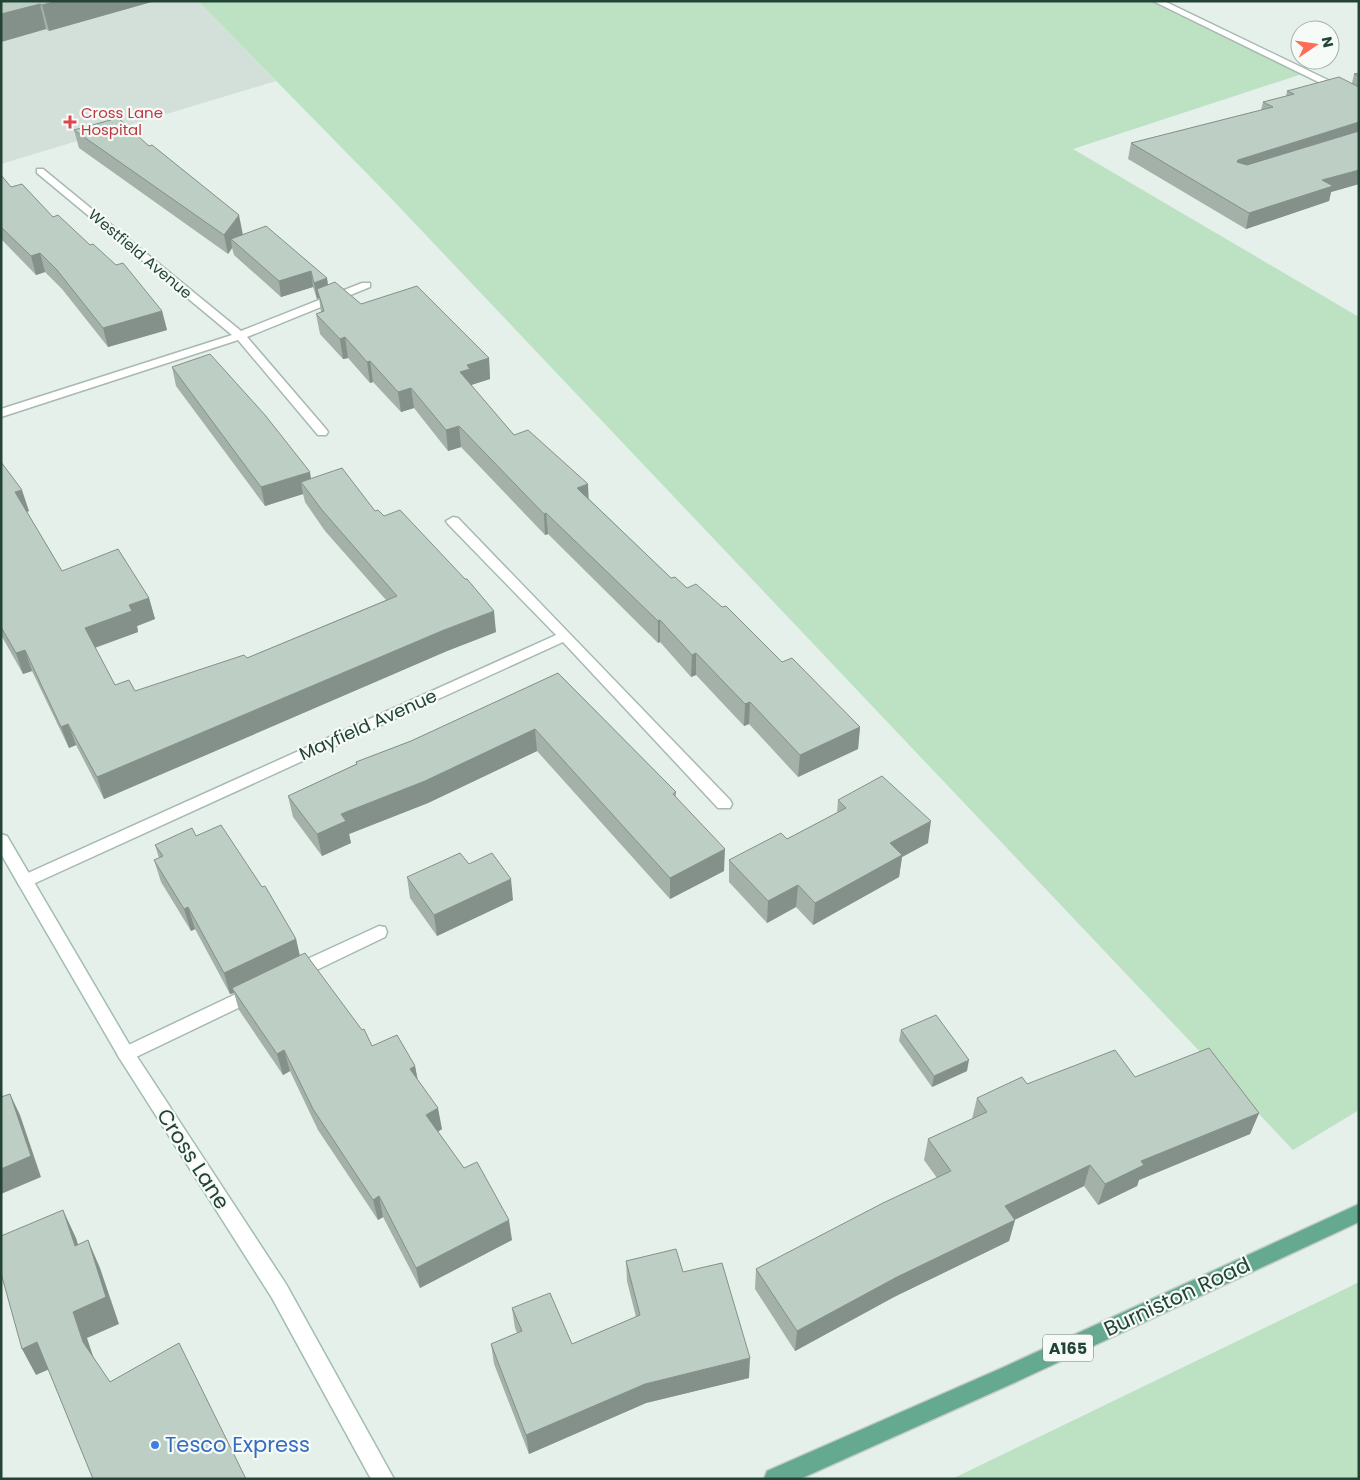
<svg xmlns="http://www.w3.org/2000/svg" width="1360" height="1480" viewBox="0 0 1360 1480" font-family="Poppins,sans-serif">
  <style>
    .built { fill: #d3e0d9 }
    .green { fill: #bce2c3 }
    .lines { fill: none; stroke-linecap: round; stroke-linejoin: round }
    .street-casing { stroke: #a7b9b1; stroke-width: 3 }
    .secondary-casing { stroke: #a2bdb1; stroke-width: 3 }
    .primary-casing { stroke: #c1cbc7; stroke-width: 3 }
    .street { fill: #fff; fill-rule: evenodd }
    .secondary { fill: #fff; fill-rule: evenodd }
    .primary { fill: #66a991; fill-rule: evenodd }
    .wall { fill: #a3b1a9 }
    .shaded-wall { fill: #84908a }
    .building { fill: #bdcec5; stroke: #84908a }
    .health-dot { fill: #e0444e; stroke: #f7fbf8; stroke-width: 2 }
    .shop-dot { fill: #3f7fe0; stroke: #f7fbf8; stroke-width: 2 }
    .labels { text-anchor: middle; stroke-width: 4.5; stroke-linejoin: round; paint-order: stroke }
    .far-health-label { font-size: 15px; fill: #be3a42; stroke: #f7fbf8; text-anchor: start }
    .far-street-label { font-size: 15px; fill: #224437; stroke: #f7fbf8 }
    .shield { fill: #f7fbf8; stroke: #627b71; stroke-width: 1 }
    .shield-label { font-size: 16px; font-weight: bold; fill: #224437 }
    .street-label { font-size: 18px; fill: #224437; stroke: #f7fbf8 }
    .near-street-label { font-size: 21px; fill: #224437; stroke: #f7fbf8 }
    .near-shop-label { font-size: 21px; fill: #366cbe; stroke: #f7fbf8; text-anchor: start }
  </style>
  <rect width="100%" height="100%" fill="#e5f0ea"/>
  <path class="built" d="M 1,1 L 198,1 L 276,81 L 1,164 Z"/>
  <path class="green" d="M 198,1 L 1157,1 L 1305,73 L 1073,149 L 1359,317 L 1359,1110 L 1293,1150 L 386,193 Z
    M 1359,1282 L 1359,1479 L 952,1479 L 1341,1291 Z"/>
  <g class="lines">
    <g class="street-casing">
      <path id="street" d="M 1153,1 L 1164,1 L 1359,95 L 1359,102 Z
        M 37,169 L 43,169 L 241,331 L 362,283 L 370,283 L 370,287 L 247,337 L 326,429 L 328,432 L 326,435 L 318,435 L 238,340 L 1,417 L 1,409 L 232,335 L 37,173 Z
        M 453,517 L 458,518 L 730,800 L 732,804 L 730,808 L 718,808 L 563,642 L 31,885 L 25,887 L 19,885 L 17,881 L 19,877 L 556,635 L 448,524 L 446,521 Z
        M 379,926 L 385,927 L 387,932 L 385,937 L 302,977 L 296,979 L 290,977 L 287,972 L 290,967 Z
        M 255,985 L 261,987 L 264,992 L 261,997 L 132,1059 L 126,1061 L 120,1059 L 117,1054 L 120,1049 Z"/>
    </g>
    <g class="secondary-casing">
      <path id="secondary" d="M 1,834 L 7,836 L 132,1049 L 286,1284 L 394,1479 L 371,1479 L 272,1298 L 120,1059 L 1,854 Z"/>
    </g>
    <g class="primary-casing">
      <path id="primary" d="M 1359,1204 L 1359,1222 L 1018,1381 L 800,1479 L 764,1479 L 767,1471 L 1004,1367 Z"/>
    </g>
    <use href="#street" class="street"/>
    <use href="#secondary" class="secondary"/>
    <use href="#primary" class="primary"/>
  </g>
  <path class="wall" d="M 1,1 L 155,1 L 49,31 L 46,29 L 1,42 Z
    M 1359,73 L 1359,184 L 1331,192 L 1329,201 L 1246,229 L 1128,159 L 1131,143 L 1261,110 L 1263,102 L 1286,96 L 1287,91 L 1352,83 L 1354,74 Z
    M 74,130 L 243,235 L 327,278 L 328,285 L 361,304 L 489,358 L 490,379 L 471,385 L 514,435 L 589,499 L 671,578 L 687,588 L 782,662 L 860,727 L 858,749 L 798,777 L 749,724 L 744,726 L 696,675 L 691,677 L 660,642 L 658,643 L 548,534 L 545,535 L 461,447 L 448,451 L 414,408 L 401,412 L 373,382 L 370,383 L 348,358 L 343,359 L 320,334 L 316,314 L 321,312 L 319,298 L 317,299 L 313,287 L 281,297 L 234,255 L 232,248 L 228,254 L 79,148 Z
    M 1,175 L 11,187 L 53,217 L 90,245 L 162,311 L 167,330 L 108,347 L 62,289 L 45,272 L 36,275 L 2,240 L 1,241 Z
    M 172,367 L 311,478 L 375,511 L 496,632 L 447,651 L 104,799 L 76,745 L 69,748 L 32,671 L 23,674 L 1,635 L 1,462 L 29,511 L 27,512 L 62,571 L 149,598 L 155,619 L 137,626 L 138,632 L 95,648 L 115,685 L 135,691 L 247,658 L 386,600 L 325,531 L 305,502 L 303,494 L 265,506 L 176,386 Z
    M 558,673 L 676,792 L 676,797 L 724,871 L 670,899 L 537,751 L 428,803 L 349,834 L 351,843 L 322,856 L 293,817 L 288,796 L 356,764 L 356,762 L 411,741 Z
    M 838,800 L 928,843 L 902,857 L 899,877 L 813,925 L 796,907 L 767,923 L 729,882 L 729,860 L 787,839 L 837,813 Z
    M 196,836 L 296,939 L 300,956 L 372,1046 L 415,1066 L 418,1080 L 442,1129 L 438,1132 L 512,1240 L 420,1288 L 383,1217 L 378,1220 L 318,1130 L 290,1071 L 283,1075 L 239,1010 L 234,993 L 230,994 L 195,929 L 191,931 L 161,882 L 154,860 L 159,858 L 155,845 Z
    M 407,877 L 513,900 L 437,936 L 410,898 Z
    M 901,1030 L 967,1071 L 932,1087 L 899,1041 Z
    M 1135,1077 L 1259,1113 L 1250,1134 L 1139,1180 L 1137,1186 L 1098,1205 L 1084,1186 L 1014,1220 L 1015,1220 L 1009,1241 L 894,1297 L 795,1351 L 755,1289 L 756,1269 L 937,1178 L 924,1160 L 928,1139 L 972,1119 L 977,1098 L 1027,1084 Z
    M 626,1261 L 683,1272 L 749,1378 L 646,1403 L 529,1454 L 494,1364 L 491,1344 L 517,1333 L 515,1328 L 512,1308 L 572,1344 L 636,1317 L 627,1281 Z"/>
  <path class="shaded-wall" d="M 57,1 L 155,1 L 49,31 L 42,5 Z
    M 40,4 L 46,29 L 1,42 L 1,14 Z
    M 1359,122 L 1359,136 L 1233,178 L 1238,160 Z
    M 1359,170 L 1359,184 L 1331,192 L 1329,201 L 1246,229 L 1249,213 L 1322,180 Z
    M 239,215 L 243,235 L 231,239 L 232,248 L 228,254 L 224,235 Z
    M 40,253 L 45,272 L 36,275 L 31,256 Z
    M 311,271 L 313,287 L 281,297 L 279,281 Z
    M 327,278 L 329,294 L 317,289 L 319,298 L 317,299 L 314,283 Z
    M 162,311 L 167,330 L 108,347 L 103,328 Z
    M 345,337 L 348,358 L 343,359 L 340,339 Z
    M 489,358 L 490,379 L 471,385 L 460,372 L 467,365 Z
    M 370,361 L 373,382 L 370,383 L 367,362 Z
    M 411,388 L 414,408 L 401,412 L 398,392 Z
    M 459,426 L 461,447 L 448,451 L 446,430 Z
    M 310,472 L 313,491 L 301,482 L 303,494 L 265,506 L 261,487 Z
    M 588,484 L 589,505 L 577,488 Z
    M 22,490 L 29,511 L 22,513 L 15,492 Z
    M 546,513 L 548,534 L 545,535 L 544,514 Z
    M 149,598 L 155,619 L 137,626 L 138,632 L 91,649 L 85,628 L 129,605 Z
    M 494,611 L 496,632 L 447,651 L 104,799 L 97,777 L 444,630 Z
    M 660,620 L 660,642 L 658,643 L 658,621 Z
    M 25,650 L 32,671 L 23,674 L 16,653 Z
    M 696,653 L 696,675 L 691,677 L 692,655 Z
    M 750,702 L 749,724 L 744,726 L 745,704 Z
    M 68,724 L 76,745 L 69,748 L 61,727 Z
    M 860,727 L 858,749 L 798,777 L 800,755 Z
    M 535,729 L 537,751 L 428,803 L 349,834 L 351,843 L 322,856 L 317,834 L 341,814 Z
    M 931,821 L 928,843 L 902,857 L 899,877 L 813,925 L 815,903 L 890,843 Z
    M 725,849 L 724,871 L 670,899 L 670,878 Z
    M 511,879 L 513,900 L 437,936 L 434,915 Z
    M 798,885 L 796,907 L 767,923 L 768,901 Z
    M 188,907 L 195,929 L 191,931 L 184,909 Z
    M 296,939 L 301,961 L 232,988 L 234,993 L 230,994 L 224,973 Z
    M 284,1050 L 290,1071 L 283,1075 L 277,1054 Z
    M 969,1060 L 967,1071 L 932,1087 L 934,1076 Z
    M 415,1066 L 419,1088 L 410,1069 Z
    M 10,1094 L 20,1115 L 41,1177 L 1,1194 L 1,1169 Z
    M 438,1108 L 442,1129 L 430,1136 L 426,1115 Z
    M 1259,1113 L 1250,1134 L 1139,1180 L 1137,1186 L 1098,1205 L 1105,1184 L 1141,1161 Z
    M 1090,1165 L 1084,1186 L 1000,1227 L 1005,1206 Z
    M 379,1196 L 383,1217 L 378,1220 L 373,1200 Z
    M 63,1210 L 76,1238 L 88,1274 L 75,1246 Z
    M 509,1220 L 512,1240 L 420,1288 L 416,1268 Z
    M 1015,1220 L 1009,1241 L 894,1297 L 795,1351 L 797,1331 L 897,1277 Z
    M 88,1240 L 100,1268 L 119,1324 L 87,1338 L 97,1368 L 83,1342 L 73,1312 Z
    M 37,1342 L 52,1368 L 36,1375 L 22,1349 Z
    M 750,1358 L 749,1378 L 646,1403 L 529,1454 L 526,1435 L 645,1384 Z"/>
  <path class="building" d="M 1,1 L 57,1 L 42,5 L 40,4 L 1,14 Z
    M 1359,73 L 1359,76 L 1354,74 Z
    M 1339,77 L 1359,87 L 1359,122 L 1238,160 L 1237,162 L 1247,165 L 1359,131 L 1359,170 L 1322,180 L 1333,186 L 1249,213 L 1131,143 L 1273,107 L 1263,102 L 1294,94 L 1287,91 Z
    M 118,118 L 149,146 L 152,145 L 239,215 L 224,235 L 74,130 Z
    M 1,175 L 11,187 L 22,184 L 53,217 L 58,215 L 90,245 L 93,244 L 116,265 L 123,263 L 162,311 L 103,328 L 57,270 L 40,253 L 31,256 L 1,227 Z
    M 266,226 L 327,278 L 314,283 L 311,271 L 279,281 L 231,239 Z
    M 335,282 L 361,304 L 417,286 L 489,358 L 467,365 L 470,369 L 460,372 L 514,435 L 528,430 L 588,484 L 577,488 L 671,578 L 675,577 L 687,588 L 696,584 L 722,607 L 726,606 L 782,662 L 792,658 L 860,727 L 800,755 L 750,702 L 745,704 L 696,653 L 692,655 L 660,620 L 658,621 L 546,513 L 544,514 L 459,426 L 446,430 L 411,388 L 398,392 L 370,361 L 367,362 L 345,337 L 340,339 L 316,314 L 324,311 L 317,289 Z
    M 210,354 L 265,415 L 310,472 L 261,487 L 172,367 Z
    M 1,462 L 22,490 L 15,492 L 62,571 L 118,549 L 149,598 L 129,605 L 132,611 L 85,628 L 115,685 L 129,680 L 135,691 L 244,655 L 247,658 L 397,596 L 322,510 L 301,482 L 342,468 L 375,511 L 378,510 L 384,516 L 400,510 L 465,579 L 467,579 L 494,611 L 444,630 L 97,777 L 68,724 L 61,727 L 25,650 L 16,653 L 1,627 Z
    M 558,673 L 676,792 L 673,794 L 725,849 L 670,878 L 535,729 L 425,781 L 341,814 L 346,821 L 317,834 L 288,796 L 357,764 L 356,762 L 411,741 Z
    M 882,776 L 931,821 L 890,843 L 902,855 L 815,903 L 798,885 L 768,901 L 729,860 L 781,833 L 787,839 L 846,808 L 838,800 Z
    M 221,825 L 262,887 L 265,886 L 296,939 L 224,973 L 188,907 L 184,909 L 154,860 L 163,856 L 155,845 L 192,828 L 196,836 Z
    M 460,853 L 469,864 L 492,853 L 511,879 L 434,915 L 407,877 Z
    M 305,953 L 362,1030 L 364,1029 L 372,1046 L 397,1035 L 415,1066 L 410,1069 L 438,1108 L 426,1115 L 464,1168 L 477,1162 L 509,1220 L 416,1268 L 379,1196 L 373,1200 L 313,1109 L 284,1050 L 277,1054 L 232,988 Z
    M 936,1015 L 969,1060 L 934,1076 L 901,1030 Z
    M 1209,1048 L 1259,1113 L 1141,1161 L 1144,1165 L 1105,1184 L 1090,1165 L 1005,1206 L 1015,1220 L 897,1277 L 797,1331 L 756,1269 L 883,1203 L 951,1171 L 928,1139 L 987,1112 L 977,1098 L 1022,1077 L 1027,1084 L 1115,1050 L 1135,1077 Z
    M 10,1094 L 31,1156 L 1,1169 L 1,1097 Z
    M 63,1210 L 75,1246 L 88,1240 L 106,1297 L 73,1312 L 83,1342 L 110,1382 L 179,1343 L 246,1479 L 93,1479 L 37,1342 L 22,1349 L 1,1273 L 1,1236 Z
    M 676,1249 L 683,1272 L 722,1263 L 750,1358 L 645,1384 L 526,1435 L 491,1344 L 522,1331 L 512,1308 L 550,1293 L 572,1344 L 640,1315 L 626,1261 Z"/>
  <path class="health-dot" d="M67.5 114.5h5v5h5v5h-5v5h-5v-5h-5v-5h5z"/>
  <circle class="shop-dot" cx="155" cy="1445" r="5"/>
  <g class="labels">
    <g class="far-health-label">
      <text x="81" y="118">Cross Lane<tspan x="81" dy="17">Hospital</tspan></text>
    </g>
    <g class="far-street-label">
      <text transform="translate(140 254) rotate(40)" y="5">Westfield Avenue</text>
    </g>
    <rect class="shield" x="1043" y="1334.5" width="50" height="27" rx="4"/>
    <g class="shield-label">
      <text x="1068" y="1354">A165</text>
    </g>
    <g class="street-label">
      <text transform="translate(368 725) rotate(-24)" y="6">Mayfield Avenue</text>
    </g>
    <g class="near-street-label">
      <text transform="translate(193 1159) rotate(57)" y="7">Cross Lane</text>
      <text transform="translate(1177 1297) rotate(-25)" y="7">Burniston Road</text>
    </g>
    <g class="near-shop-label">
      <text x="165" y="1452">Tesco Express</text>
    </g>
  </g>
  <rect width="1360" height="1480" fill="none" stroke="#224437" stroke-width="5"/>
  <g transform="translate(1315 45) rotate(77)"><circle r="24" fill="#f7fbf8" stroke="#a2b2ab"/>
  <path d="M0-4L9 19L0 12L-9 19Z" fill="#ff6c54"/>
  <text y="-8" font-size="14" font-weight="bold" text-anchor="middle" fill="#224437">N</text>
  </g>
</svg>
